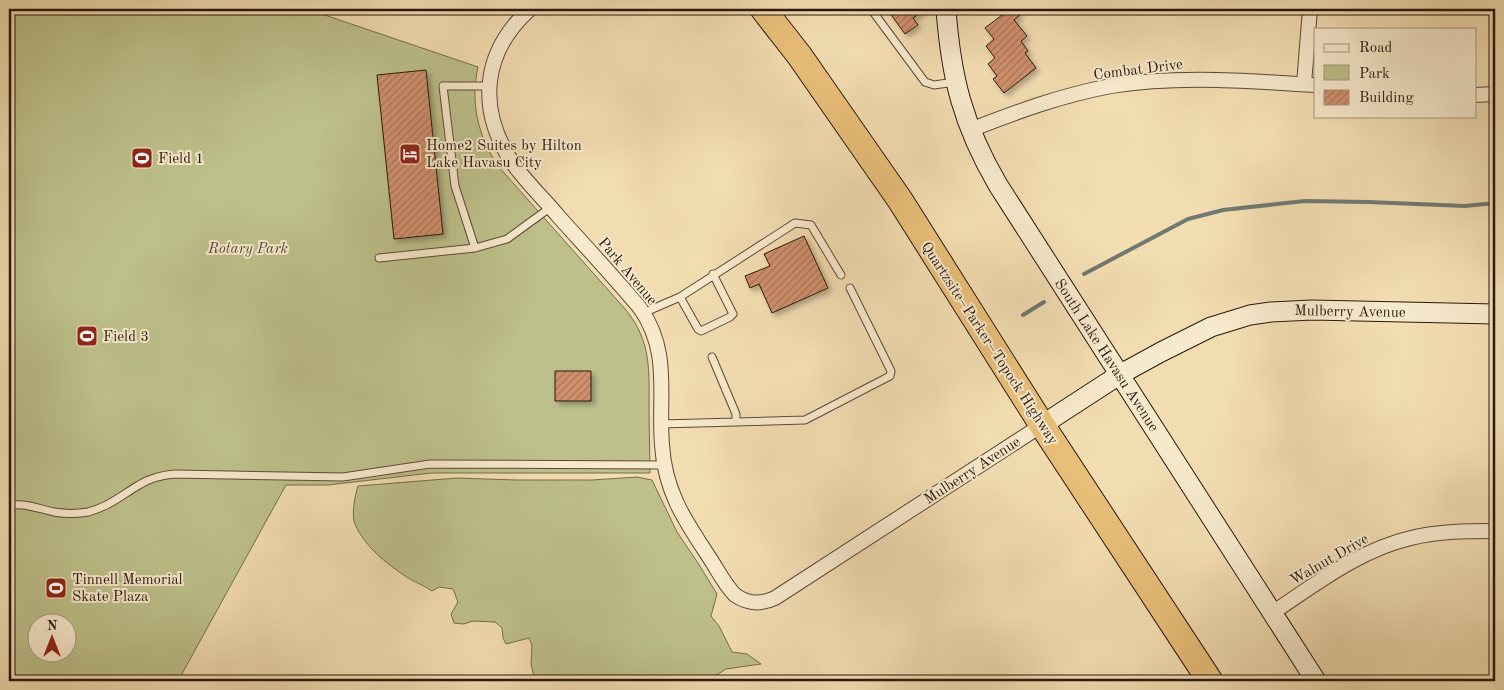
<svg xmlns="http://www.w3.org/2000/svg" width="1504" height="690" viewBox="0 0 1504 690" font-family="'Old Standard TT',serif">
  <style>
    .green { fill: #bdc08a; stroke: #746c4c; fill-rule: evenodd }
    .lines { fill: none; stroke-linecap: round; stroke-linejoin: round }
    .stream { stroke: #707972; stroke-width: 4 }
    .building { fill: url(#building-hatch); stroke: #2a170e; filter: url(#shadow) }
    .lane-casing { stroke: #5c4837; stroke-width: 9 }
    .street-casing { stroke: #5c4837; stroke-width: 16 }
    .secondary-casing { stroke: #2a170e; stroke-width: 21 }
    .highway-casing { stroke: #2a170e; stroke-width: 27 }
    .lane { stroke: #f7e9cc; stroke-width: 7 }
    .street { stroke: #f7e9cc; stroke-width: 14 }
    .secondary { stroke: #f7e9cc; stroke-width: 19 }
    .highway { stroke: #e9be78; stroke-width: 25 }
    .labels { text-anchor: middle; stroke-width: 4; stroke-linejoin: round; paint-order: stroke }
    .street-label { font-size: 15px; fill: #2a170e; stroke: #f7e9cc }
    .poi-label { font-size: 15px; fill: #2a170e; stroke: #f7e9cc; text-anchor: start }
    .park-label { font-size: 15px; font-style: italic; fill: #564a33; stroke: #f7e9cc }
  </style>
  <defs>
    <pattern id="building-hatch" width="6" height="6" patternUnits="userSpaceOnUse" patternTransform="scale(1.25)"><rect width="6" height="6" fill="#d0906d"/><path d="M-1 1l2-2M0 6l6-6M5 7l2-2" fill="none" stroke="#a97558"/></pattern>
    <filter id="shadow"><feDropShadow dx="3.5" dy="3.5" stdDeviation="2.5" flood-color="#0004"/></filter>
  </defs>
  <rect width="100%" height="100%" fill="#f2ddb1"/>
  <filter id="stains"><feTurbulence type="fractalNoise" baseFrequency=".004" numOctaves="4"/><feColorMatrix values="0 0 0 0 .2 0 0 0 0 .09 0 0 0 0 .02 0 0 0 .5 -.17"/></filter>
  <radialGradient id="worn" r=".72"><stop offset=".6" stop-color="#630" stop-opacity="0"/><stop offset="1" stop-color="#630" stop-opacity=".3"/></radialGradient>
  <path class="green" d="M 9,9 L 310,10 L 478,67 C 470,103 478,136 498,166 L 626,310 C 652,342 649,372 649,411 C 649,432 650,452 650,473 L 431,473 L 328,485 L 286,485 L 178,681 L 9,681 ZM 38,622 L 68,622 L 68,652 L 38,652 Z
    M 637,477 L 652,480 L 677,532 L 698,563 L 717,594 L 711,616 L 719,626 L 732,652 L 747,654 L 761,664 L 726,669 L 707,681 L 535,681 L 531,664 L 532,645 L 529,638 L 506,644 L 503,638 L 502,628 L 495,622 L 473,621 L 464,624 L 454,623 L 451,614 L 458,602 L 453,589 L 439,587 L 432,591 C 424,585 414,582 405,576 C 386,563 364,546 355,524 C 351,516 355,495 358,486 L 457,478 L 516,480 L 592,480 Z"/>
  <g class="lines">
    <path class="stream" d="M 1084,274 L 1188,219 L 1223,210 L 1305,201 L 1368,202 L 1465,206 L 1495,203
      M 1023,315 L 1044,302"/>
  </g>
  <path class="building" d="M 887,9 L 926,9 L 913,18 L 918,25 L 905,34 Z
    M 1010,9 L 1015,9 L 1020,15 L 1014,20 L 1027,36 L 1021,41 L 1028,51 L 1025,53 L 1036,68 L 1004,93 L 993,79 L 997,76 L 988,64 L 995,58 L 986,46 L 994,39 L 985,28 Z
    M 426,70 L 443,234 L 394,239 L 377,75 Z
    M 804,236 L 828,288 L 772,313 L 759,284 L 750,288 L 745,276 L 770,266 L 764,254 Z
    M 555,371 L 591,371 L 591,401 L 555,401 Z"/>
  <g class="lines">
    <g class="lane-casing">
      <path id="lane" d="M 871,9 L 925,82 L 934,85 L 955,82
        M 475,248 L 507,239 L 551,207
        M 379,258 L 475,248 L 455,186 L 443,86 L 489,86
        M 680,297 L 698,329 L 701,331 L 730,317 L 733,314 L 713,274
        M 643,313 L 680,297 L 795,223 L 811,225 L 841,275
        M 712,357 L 736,414 L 736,422
        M 661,424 L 805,420 L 890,376 L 891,371 L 850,288
        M 9,506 C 25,502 38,509 54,512 C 65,514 77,514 88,512 C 108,507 122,495 139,485 C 150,478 162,475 175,474 L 343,477 L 430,464 L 664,465"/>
    </g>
    <g class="street-casing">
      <path id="street" d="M 530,9 C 482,52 477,109 512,162 C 524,180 545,200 559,217 C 586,247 614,277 640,308 C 671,352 658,395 662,445 C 665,493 686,522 711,560 C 718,571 725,585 735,595 C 748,604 760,605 775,598 L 1042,425
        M 1304,84 L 1310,9
        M 1475,95 L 1495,94
        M 970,130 C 1016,112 1062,95 1111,86 C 1179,75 1247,81 1315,85
        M 1272,613 C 1316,584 1359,550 1411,538 C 1439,531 1467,531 1495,531"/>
    </g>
    <g class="secondary-casing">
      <path id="secondary" d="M 946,9 C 951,78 963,125 998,185 L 1316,681
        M 1042,425 L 1119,375 L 1161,352 L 1211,327 L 1250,315 L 1271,312 L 1312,310 L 1495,314"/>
    </g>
    <g class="highway-casing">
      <path id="highway" d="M 763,9 L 799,55 L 900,200 L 1042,425 L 1210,681"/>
    </g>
    <use href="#lane" class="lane"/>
    <use href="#street" class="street"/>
    <use href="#secondary" class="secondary"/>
    <use href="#highway" class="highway"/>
  </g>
  <defs>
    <g id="hotel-square" transform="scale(1.125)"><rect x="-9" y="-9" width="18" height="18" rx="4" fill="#8f2418" stroke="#f7e9cc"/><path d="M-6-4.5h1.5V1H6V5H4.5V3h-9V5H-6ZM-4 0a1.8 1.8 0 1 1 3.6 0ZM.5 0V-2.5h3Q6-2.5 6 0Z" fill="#fff"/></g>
    <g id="stadium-square" transform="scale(1.125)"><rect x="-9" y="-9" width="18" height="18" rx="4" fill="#8f2418" stroke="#f7e9cc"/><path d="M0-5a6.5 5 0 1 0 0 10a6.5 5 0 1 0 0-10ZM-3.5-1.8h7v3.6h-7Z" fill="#fff"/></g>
  </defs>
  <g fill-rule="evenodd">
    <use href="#hotel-square" x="410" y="154"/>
    <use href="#stadium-square" x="142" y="158"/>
    <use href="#stadium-square" x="87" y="336"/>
    <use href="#stadium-square" x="56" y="588"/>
  </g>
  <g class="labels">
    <g class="street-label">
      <text transform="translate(1138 69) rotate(-7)" y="5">Combat Drive</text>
      <text transform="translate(628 271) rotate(50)" y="5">Park Avenue</text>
      <text transform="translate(1350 311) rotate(1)" y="5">Mulberry Avenue</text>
      <text transform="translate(990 343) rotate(57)" y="5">Quartzsite–Parker–Topock Highway</text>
      <text transform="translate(1107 355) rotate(57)" y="5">South Lake Havasu Avenue</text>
      <text transform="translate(972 470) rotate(-33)" y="5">Mulberry Avenue</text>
      <text transform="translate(1329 559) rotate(-30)" y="5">Walnut Drive</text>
    </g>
    <g class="poi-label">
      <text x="426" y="150">Home2 Suites by Hilton<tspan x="426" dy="17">Lake Havasu City</tspan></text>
      <text x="158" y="163">Field 1</text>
      <text x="103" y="341">Field 3</text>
      <text x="72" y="584">Tinnell Memorial<tspan x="72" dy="17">Skate Plaza</tspan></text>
    </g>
    <g class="park-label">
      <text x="248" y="253">Rotary Park</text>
    </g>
  </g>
  <rect width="1504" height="690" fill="none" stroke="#f2ddb1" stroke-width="30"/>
  <rect x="10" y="10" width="1484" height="670" fill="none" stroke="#2a170e" stroke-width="2.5"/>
  <rect x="15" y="15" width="1474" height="660" fill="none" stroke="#2a170e"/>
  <rect x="1314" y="28" width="162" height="90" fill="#f7e9cc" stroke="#a59580"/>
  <rect x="1324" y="44" width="25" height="8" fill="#f7e9cc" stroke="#a59580"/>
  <text x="1359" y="52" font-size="15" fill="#2a170e">Road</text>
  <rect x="1324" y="65" width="25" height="15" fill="#bdc08a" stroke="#a59580"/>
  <text x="1359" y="78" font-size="15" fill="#2a170e">Park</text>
  <rect x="1324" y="90" width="25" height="15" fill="url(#building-hatch)" stroke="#a59580"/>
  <text x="1359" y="102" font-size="15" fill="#2a170e">Building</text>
  <g transform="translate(52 638)"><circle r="24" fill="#f7e9cc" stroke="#a59580"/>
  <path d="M0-4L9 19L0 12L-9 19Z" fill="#8f2418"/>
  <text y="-8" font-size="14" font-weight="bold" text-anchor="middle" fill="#2a170e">N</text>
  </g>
  <rect width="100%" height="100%" filter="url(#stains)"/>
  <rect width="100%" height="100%" fill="url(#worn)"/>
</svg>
